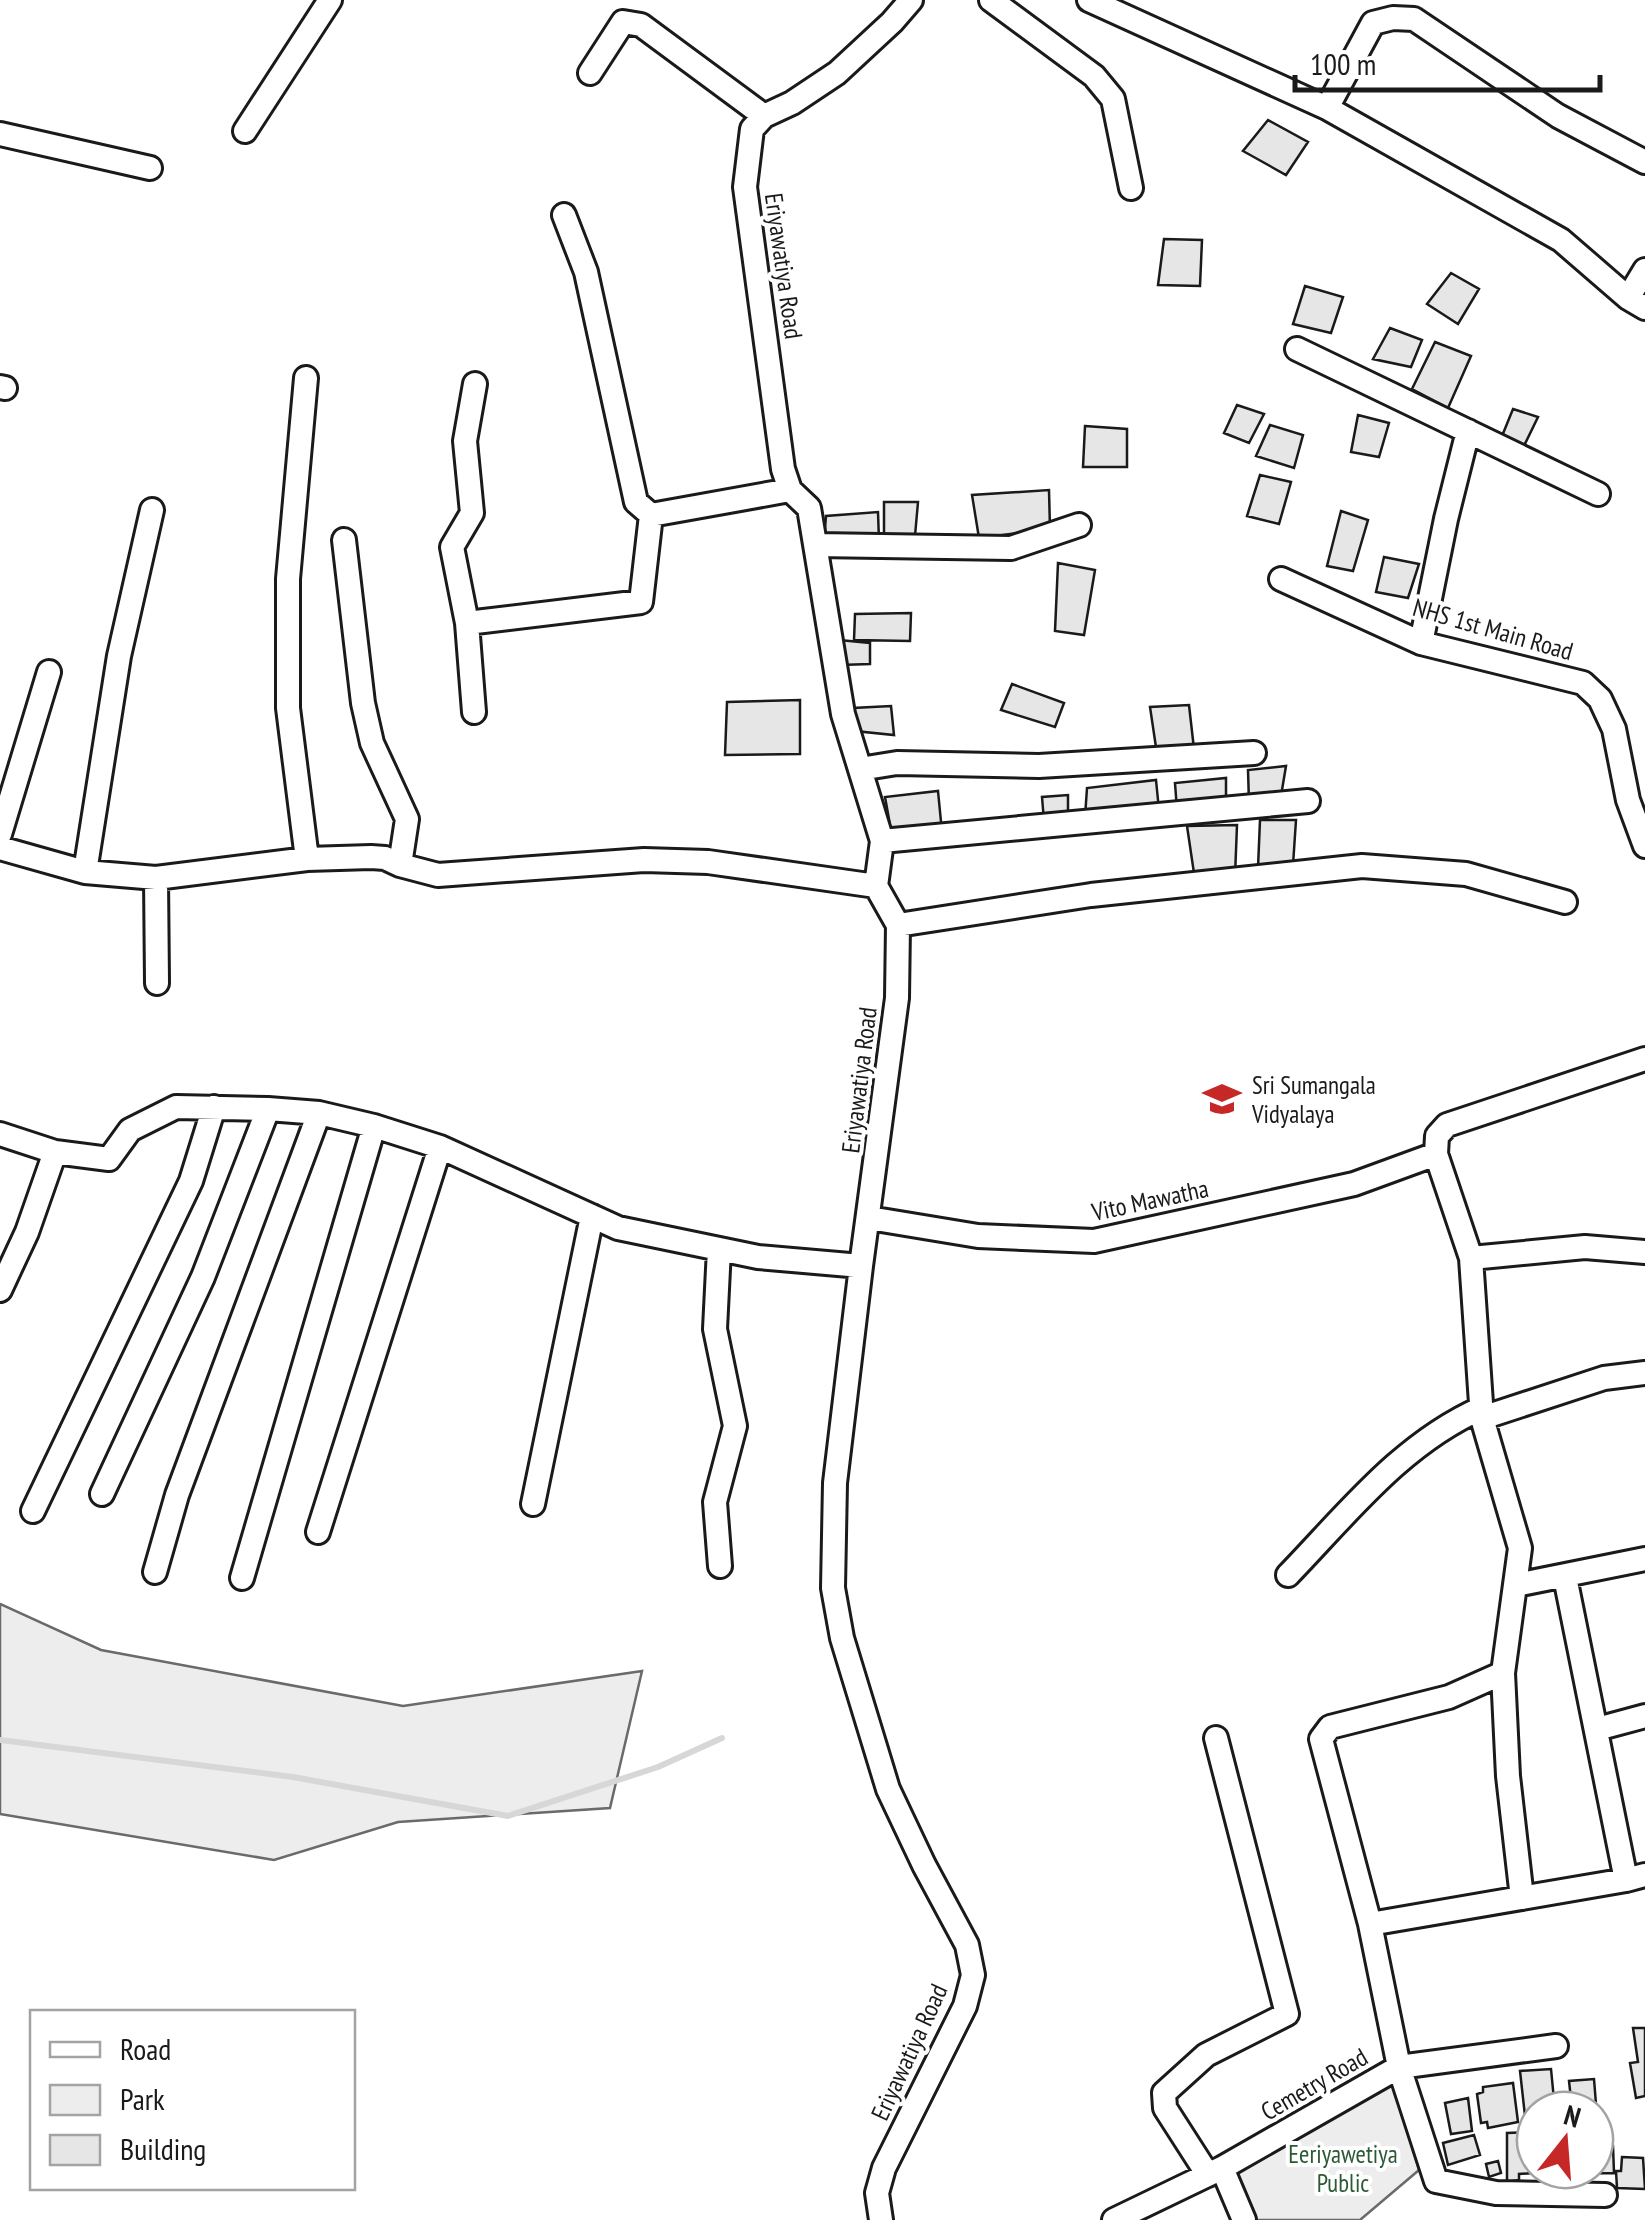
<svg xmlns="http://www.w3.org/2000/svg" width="1645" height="2220" viewBox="0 0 1645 2220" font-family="'PT Sans Narrow',sans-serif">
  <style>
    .green { fill: #ededed; stroke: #6a6a6a; stroke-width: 2.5 }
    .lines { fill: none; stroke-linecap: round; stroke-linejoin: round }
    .stream { stroke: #d7d7d7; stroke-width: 6 }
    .building { fill: #e6e6e6; stroke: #1a1a1a; stroke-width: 2.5 }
    .minor-casing { stroke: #1a1a1a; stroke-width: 28 }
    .minor { stroke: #fff; stroke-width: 22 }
    .labels { text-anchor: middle; stroke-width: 8; stroke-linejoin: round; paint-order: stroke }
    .street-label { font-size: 25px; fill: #1a1a1a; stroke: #fff }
    .poi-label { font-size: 25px; fill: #1a1a1a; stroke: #fff; text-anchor: start }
    .park-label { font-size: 25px; fill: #2b5a34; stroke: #fff }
  </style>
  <rect width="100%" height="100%" fill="#fff"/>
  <path class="green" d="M 0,1604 L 101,1650 L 403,1706 L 642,1671 L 610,1808 L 398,1822 L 274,1860 L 0,1814 Z
    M 1392,2082 L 1419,2170 L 1360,2220 L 1255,2220 L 1233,2176 Z"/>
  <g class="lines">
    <path class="stream" d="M 0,1740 L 293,1777 L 508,1816 L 658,1767 L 722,1738"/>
  </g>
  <path class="building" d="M 1268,120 L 1308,142 L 1286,175 L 1243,151 Z
    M 1164,239 L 1202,240 L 1200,286 L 1158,285 Z
    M 1451,273 L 1479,289 L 1458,324 L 1427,304 Z
    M 1305,286 L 1343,297 L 1331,333 L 1293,324 Z
    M 1390,328 L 1422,340 L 1411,367 L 1373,359 Z
    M 1435,342 L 1471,356 L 1448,408 L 1412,389 Z
    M 1237,405 L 1264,414 L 1249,443 L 1224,433 Z
    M 1513,409 L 1538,417 L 1521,452 L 1500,441 Z
    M 1358,415 L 1389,423 L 1379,457 L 1351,452 Z
    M 1270,425 L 1303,435 L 1294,468 L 1256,456 Z
    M 1085,426 L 1127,429 L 1127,467 L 1083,467 Z
    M 1260,475 L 1291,482 L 1279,524 L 1247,516 Z
    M 1049,490 L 1050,529 L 979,538 L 972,495 Z
    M 884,502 L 918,502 L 915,536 L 884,541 Z
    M 1341,511 L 1368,520 L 1353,571 L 1327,566 Z
    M 878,512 L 879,541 L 824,541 L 826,516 Z
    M 1384,557 L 1419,564 L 1408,598 L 1376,592 Z
    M 1058,563 L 1095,570 L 1084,635 L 1055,631 Z
    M 911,613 L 910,641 L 854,640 L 855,614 Z
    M 839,640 L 870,643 L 870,664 L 840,665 Z
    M 1012,684 L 1064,703 L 1055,727 L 1001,710 Z
    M 800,700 L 800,754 L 725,755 L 727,702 Z
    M 1189,705 L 1194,749 L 1157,754 L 1150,707 Z
    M 891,706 L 894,735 L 855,731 L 853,708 Z
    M 1286,766 L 1281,796 L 1249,803 L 1248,770 Z
    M 1226,778 L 1226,805 L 1177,810 L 1175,783 Z
    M 1156,780 L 1159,810 L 1085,817 L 1087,788 Z
    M 938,791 L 942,832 L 892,836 L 885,797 Z
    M 1068,795 L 1068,819 L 1044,821 L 1042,797 Z
    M 1260,820 L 1296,820 L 1293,865 L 1258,868 Z
    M 1237,825 L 1235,876 L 1195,880 L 1187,826 Z
    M 1633,2028 L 1645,2028 L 1645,2096 L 1636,2098 L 1630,2063 L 1638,2062 Z
    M 1551,2069 L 1555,2110 L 1535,2110 L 1535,2114 L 1525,2116 L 1520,2071 Z
    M 1594,2079 L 1596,2104 L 1572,2109 L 1569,2081 Z
    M 1513,2083 L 1518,2122 L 1488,2128 L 1487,2122 L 1481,2123 L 1477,2094 L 1483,2092 L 1483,2087 Z
    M 1468,2098 L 1472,2131 L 1451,2134 L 1445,2103 Z
    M 1535,2132 L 1535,2170 L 1546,2170 L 1547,2172 L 1519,2174 L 1519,2180 L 1507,2182 L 1507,2133 Z
    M 1474,2135 L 1480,2155 L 1448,2165 L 1443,2143 Z
    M 1595,2146 L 1613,2146 L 1614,2173 L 1572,2174 L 1572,2170 L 1595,2170 Z
    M 1622,2157 L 1643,2158 L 1645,2189 L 1617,2188 L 1616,2171 L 1621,2171 Z
    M 1498,2161 L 1501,2173 L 1489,2177 L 1486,2164 Z"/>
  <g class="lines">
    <g class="minor-casing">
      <path id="minor" d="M 991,0 L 1094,76 L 1113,99 L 1131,188
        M 1089,0 L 1327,108 L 1561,240 L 1628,298
        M 590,73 L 623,22 L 641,25 L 764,116
        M 1327,108 L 1373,23 L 1393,18 L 1414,19 L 1558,116 L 1645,162
        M 245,131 L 330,0
        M 0,134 L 150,168
        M 564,215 L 586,272 L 636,502 L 651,515
        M 1645,270 L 1628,298 L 1645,308
        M 1297,349 L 1598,494
        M 306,378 L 288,579 L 288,708 L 307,859
        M 0,387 L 5,388
        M 344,540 L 363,703 L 372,743 L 407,819 L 400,865
        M 816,545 L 1011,548 L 1079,525
        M 1281,579 L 1421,643 L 1583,683 L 1600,699 L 1614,729 L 1628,800 L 1645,846
        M 467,623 L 641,602 L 651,515 L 790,490
        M 1421,643 L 1446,519 L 1468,431
        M 474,712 L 467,623 L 452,547 L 472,513 L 465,441 L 475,384
        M 860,769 L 897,763 L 1039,766 L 1254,753
        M 0,834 L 49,672
        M 882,841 L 1308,801
        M 0,848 L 85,872 L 156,878 L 307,859 L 371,857 L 385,858 L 400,865 L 438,875 L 644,860 L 708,862 L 876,886
        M 85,872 L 119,656 L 152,510
        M 156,878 L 157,983
        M 898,925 L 1091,895 L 1362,866 L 1466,874 L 1565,902
        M 0,1134 L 55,1152 L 109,1159 L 130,1130 L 176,1107 L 268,1109 L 319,1113 L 374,1126 L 440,1147 L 618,1228 L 758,1257 L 861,1266
        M 869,1218 L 978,1236 L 1094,1241 L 1354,1184 L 1436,1154
        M 719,1249 L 715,1329 L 735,1426 L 715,1502 L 720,1566
        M 1471,1258 L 1585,1247 L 1645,1252
        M 0,1290 L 27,1232 L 55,1152
        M 1482,1418 L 1604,1378 L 1645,1373
        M 102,1494 L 203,1277 L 268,1109
        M 533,1504 L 592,1216
        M 33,1511 L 191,1181 L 214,1107
        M 318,1532 L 440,1147
        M 155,1572 L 177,1495 L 319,1113
        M 1288,1575 C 1347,1514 1402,1443 1482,1408
        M 1565,1577 L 1626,1880 L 1645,1875
        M 242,1578 L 374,1126
        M 1516,1585 L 1645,1559
        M 1503,1673 L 1508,1776 L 1522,1898
        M 1597,1729 L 1645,1716
        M 1370,1924 L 1626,1880
        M 1222,2168 L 1244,2220
        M 1208,2175 L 1165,2108 L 1164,2093 L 1206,2055 L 1287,2014 L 1216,1738
        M 1605,2195 L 1496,2193 L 1436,2181 L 1399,2067 L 1370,1924 L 1321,1739 L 1330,1727 L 1449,1697 L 1503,1673 L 1520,1548 L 1482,1418 L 1471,1258 L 1436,1154 L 1437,1136 L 1447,1125 L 1645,1059
        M 881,2220 L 877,2193 L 884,2168 L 965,2006 L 973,1975 L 967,1945 L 924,1865 L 888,1789 L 842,1638 L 833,1588 L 835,1483 L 861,1266 L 897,998 L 898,925 L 876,886 L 882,841 L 843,714 L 809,508 L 790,490 L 783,469 L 745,187 L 752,129 L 764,116 L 792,103 L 837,73 L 892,22 L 911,0
        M 1114,2220 L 1222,2168 L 1399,2067 L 1556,2046"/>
    </g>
    <use href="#minor" class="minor"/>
  </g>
  <defs>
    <g id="school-bare" transform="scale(3)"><path d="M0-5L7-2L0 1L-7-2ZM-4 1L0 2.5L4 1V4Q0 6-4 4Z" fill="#c62828" stroke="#fff" stroke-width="2.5" paint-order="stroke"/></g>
  </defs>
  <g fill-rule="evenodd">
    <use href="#school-bare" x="1222" y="1099"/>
  </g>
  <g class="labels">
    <g class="street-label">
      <text transform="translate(784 266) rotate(82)" y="9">Eriyawatiya Road</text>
      <text transform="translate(1493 629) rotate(16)" y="9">NHS 1st Main Road</text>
      <text transform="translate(859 1080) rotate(-83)" y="9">Eriyawatiya Road</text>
      <text transform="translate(1150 1200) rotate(-12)" y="9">Vito Mawatha</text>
      <text transform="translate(909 2052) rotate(-65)" y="9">Eriyawatiya Road</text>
      <text transform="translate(1314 2084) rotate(-30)" y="9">Cemetry Road</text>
    </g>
    <g class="poi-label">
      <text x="1252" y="1094">Sri Sumangala<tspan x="1252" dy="29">Vidyalaya</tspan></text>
    </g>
    <g class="park-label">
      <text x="1343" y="2163">Eeriyawetiya<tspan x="1343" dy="29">Public</tspan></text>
    </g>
  </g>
  <rect x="30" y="2010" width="325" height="180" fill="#ffffff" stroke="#a3a3a3" stroke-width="2.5"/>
  <rect x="50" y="2042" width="50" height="15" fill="#ffffff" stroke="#a3a3a3" stroke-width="2.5"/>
  <text x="120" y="2060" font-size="30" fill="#1a1a1a">Road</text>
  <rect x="50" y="2085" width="50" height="30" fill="#ededed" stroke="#a3a3a3" stroke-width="2.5"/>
  <text x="120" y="2110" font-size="30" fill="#1a1a1a">Park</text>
  <rect x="50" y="2135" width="50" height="30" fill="#e6e6e6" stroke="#a3a3a3" stroke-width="2.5"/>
  <text x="120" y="2160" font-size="30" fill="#1a1a1a">Building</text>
  <g transform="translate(1565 2140) rotate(17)"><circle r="48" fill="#ffffff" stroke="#a3a3a3" stroke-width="2.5"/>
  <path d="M0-8L18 38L0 25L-18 38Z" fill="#c62828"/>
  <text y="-15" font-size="28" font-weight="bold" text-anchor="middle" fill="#1a1a1a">N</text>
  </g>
  <path d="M1295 75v15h305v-15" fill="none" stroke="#1a1a1a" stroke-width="5"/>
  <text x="1310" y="75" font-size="30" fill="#1a1a1a" stroke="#ffffff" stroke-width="8" paint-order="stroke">100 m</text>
</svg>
